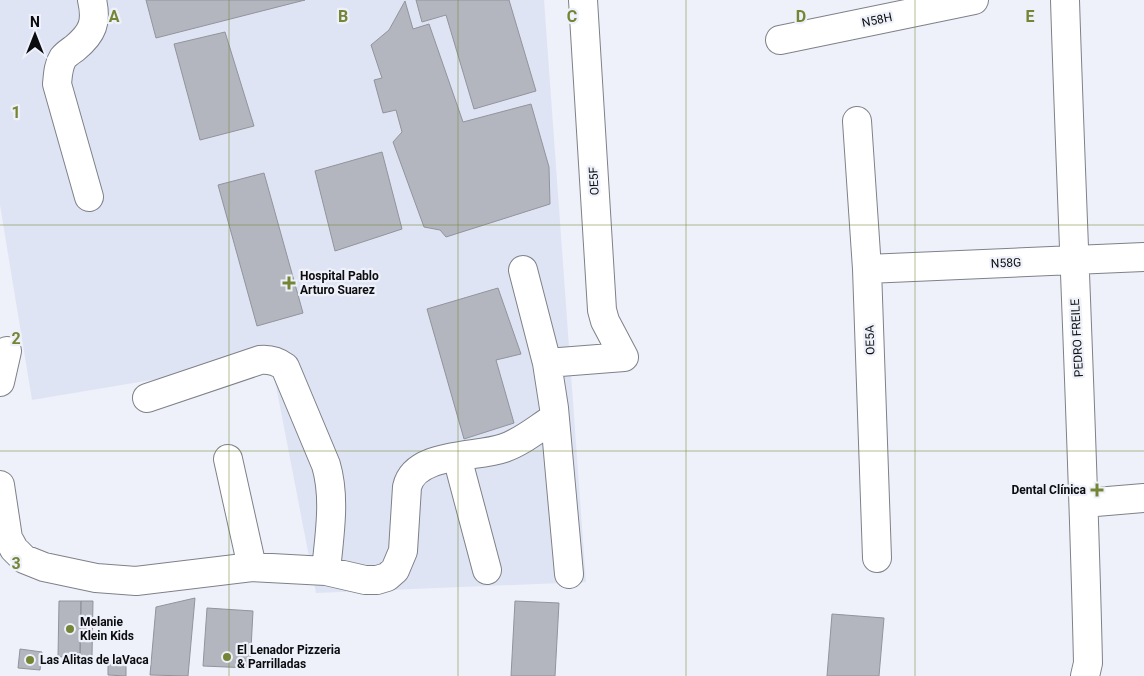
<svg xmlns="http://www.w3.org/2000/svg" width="1144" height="676" viewBox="0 0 1144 676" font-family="Roboto,sans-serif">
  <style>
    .built { fill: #dfe4f4 }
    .building { fill: #b3b6be; stroke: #92949c }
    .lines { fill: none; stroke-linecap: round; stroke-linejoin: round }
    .minor-casing { stroke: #7e8188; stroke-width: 30 }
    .minor { stroke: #fff; stroke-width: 28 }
    .grid { fill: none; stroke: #748636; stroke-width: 1; stroke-opacity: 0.55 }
    .poi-dot { fill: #748636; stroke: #eef1f9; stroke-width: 2 }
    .labels { text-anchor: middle; stroke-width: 4.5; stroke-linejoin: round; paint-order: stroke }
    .street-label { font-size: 12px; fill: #0b0c0f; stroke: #eef1f9 }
    .poi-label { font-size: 12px; font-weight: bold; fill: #0b0c0f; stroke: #eef1f9; text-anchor: start }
    .grid-label { font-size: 16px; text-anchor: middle; font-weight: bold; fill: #748636; stroke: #eef1f9; stroke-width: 4.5; stroke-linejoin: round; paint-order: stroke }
  </style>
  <rect width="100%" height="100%" fill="#eef1f9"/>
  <path class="built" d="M 0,0 L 544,0 L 586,582 L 316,593 L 271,360 L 32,400 L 0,205 Z"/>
  <path class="building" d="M 146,0 L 305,0 L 156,38 Z
    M 416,0 L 509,0 L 536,91 L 474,109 L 446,15 L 422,22 Z
    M 405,1 L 413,29 L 429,24 L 463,122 L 531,104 L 549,167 L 550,204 L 446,237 L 440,230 L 424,227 L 393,142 L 402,132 L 396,110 L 383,113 L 374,80 L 382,78 L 371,45 L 389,30 Z
    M 225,32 L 254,126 L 200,140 L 174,44 Z
    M 382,152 L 402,229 L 335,251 L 315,171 Z
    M 264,173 L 303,313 L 257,326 L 218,185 Z
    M 498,288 L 521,354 L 496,360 L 514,423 L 464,439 L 427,309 Z
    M 195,598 L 188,676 L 150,675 L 156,607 Z
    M 59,601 L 81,601 L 80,657 L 58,657 Z
    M 81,601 L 93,601 L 92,657 L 80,657 Z
    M 515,601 L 559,603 L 555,676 L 511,676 Z
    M 207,608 L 253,611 L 250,668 L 203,666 Z
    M 832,614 L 884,618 L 879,676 L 827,676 Z
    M 20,649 L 42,652 L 40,670 L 18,668 Z
    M 108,662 L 126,663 L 126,676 L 108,675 Z"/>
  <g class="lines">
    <g class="minor-casing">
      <path id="minor" d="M 1065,0 C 1072,221 1083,442 1088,663 L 1085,676
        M 780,40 L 974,0
        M 857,121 L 867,269 L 877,558
        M 89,197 L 57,84 C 58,75 58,66 63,58 C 66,54 71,51 75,48 C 93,33 97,22 92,0
        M 867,269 L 1144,257
        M 523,270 L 547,363 L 554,408 L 569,574
        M 547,363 L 624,357 L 605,321 L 602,310 L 583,0
        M 0,382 L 7,351
        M 147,398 L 260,360 C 270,359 277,361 285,367 L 326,465 C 336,499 329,537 326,571
        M 457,457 L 487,570
        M 228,459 L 252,567
        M 0,485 L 8,538 L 14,549 L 24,559 L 44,567 L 96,578 L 136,581 L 252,567 L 326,571 L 365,580 L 377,580 L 387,577 L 395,570 L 403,551 L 407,487 C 415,452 476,458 504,448 C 522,442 538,428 554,418
        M 1084,503 L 1144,498"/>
    </g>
    <use href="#minor" class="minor"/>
  </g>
  <path class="grid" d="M 229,0 L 229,676M 458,0 L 458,676M 686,0 L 686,676M 915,0 L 915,676M 0,225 L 1144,225M 0,451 L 1144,451"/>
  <g class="poi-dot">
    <path d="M286.5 275.5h5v5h5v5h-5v5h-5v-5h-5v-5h5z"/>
    <path d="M1094.5 482.5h5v5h5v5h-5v5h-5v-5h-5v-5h5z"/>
    <circle cx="70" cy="629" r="5"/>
    <circle cx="227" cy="657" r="5"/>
    <circle cx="30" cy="660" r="5"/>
  </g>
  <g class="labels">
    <g class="street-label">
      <text transform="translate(877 20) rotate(-12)" y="4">N58H</text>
      <text transform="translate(594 181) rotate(-93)" y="4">OE5F</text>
      <text transform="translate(1006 263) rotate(-3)" y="4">N58G</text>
      <text transform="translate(1077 338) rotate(-93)" y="4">PEDRO FREILE</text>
      <text transform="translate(870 340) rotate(-92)" y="4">OE5A</text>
    </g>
    <g class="poi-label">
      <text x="300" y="280">Hospital Pablo<tspan x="300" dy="14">Arturo Suarez</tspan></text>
      <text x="1086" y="494" text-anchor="end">Dental Clínica</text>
      <text x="80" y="626">Melanie<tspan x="80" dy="14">Klein Kids</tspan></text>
      <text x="237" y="654">El Lenador Pizzeria<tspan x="237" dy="14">&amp; Parrilladas</tspan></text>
      <text x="40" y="664">Las Alitas de laVaca</text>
    </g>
  </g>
  <g class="grid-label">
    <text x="114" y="22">A</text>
    <text x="343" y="22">B</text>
    <text x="572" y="22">C</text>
    <text x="801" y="22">D</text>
    <text x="1030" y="22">E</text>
    <text x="16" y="118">1</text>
    <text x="16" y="344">2</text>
    <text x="16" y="569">3</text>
  </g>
  <g transform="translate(35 35)" stroke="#eef1f9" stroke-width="4" paint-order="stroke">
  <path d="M0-4L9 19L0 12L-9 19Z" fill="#0b0c0f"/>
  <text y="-8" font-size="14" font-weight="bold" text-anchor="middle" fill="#0b0c0f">N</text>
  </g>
</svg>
